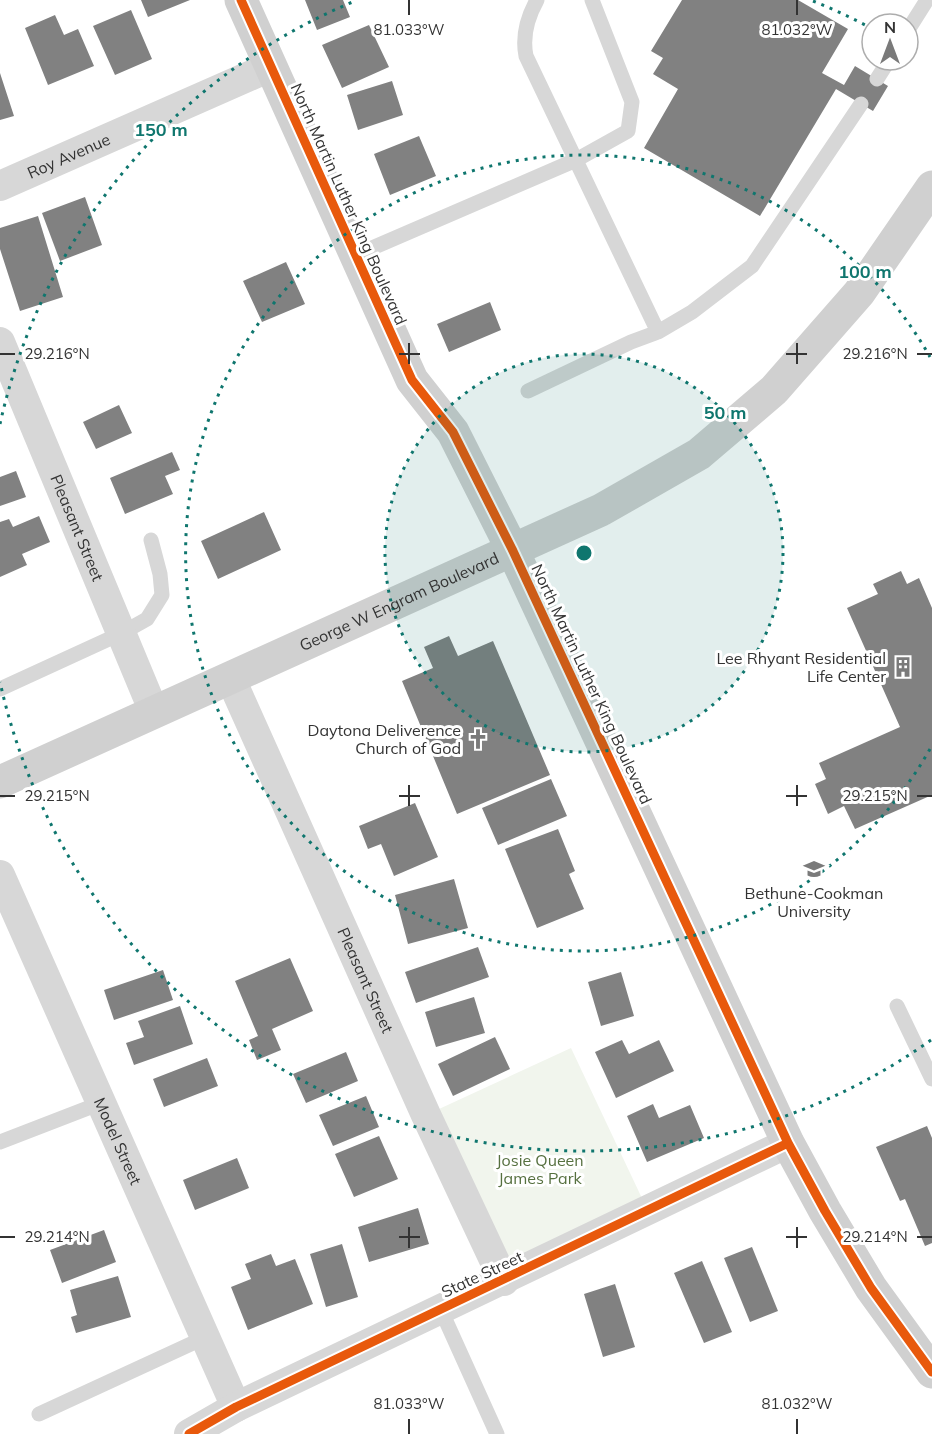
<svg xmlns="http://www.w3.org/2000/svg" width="932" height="1434" viewBox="0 0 932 1434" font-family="Mulish,sans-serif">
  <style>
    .green { fill: #f1f5ed }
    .building { fill: #818181 }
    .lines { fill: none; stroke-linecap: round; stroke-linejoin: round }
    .lane { stroke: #d7d7d7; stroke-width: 15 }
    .street { stroke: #d7d7d7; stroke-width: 30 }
    .secondary { stroke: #d0d0d0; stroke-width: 33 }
    .cycleway-casing { stroke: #fff; stroke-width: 13 }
    .cycleway { stroke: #e8590c; stroke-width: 9 }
    .ticks { fill: none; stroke: #333; stroke-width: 2 }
    .ring { fill: none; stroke: #0f766e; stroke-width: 3; stroke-dasharray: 3 6 }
    .labels { text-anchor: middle; stroke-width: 6; stroke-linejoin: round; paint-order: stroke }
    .street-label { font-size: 16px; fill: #333; stroke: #fff }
    .poi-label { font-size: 16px; fill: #333; stroke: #fff; text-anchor: end }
    .park-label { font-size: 16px; fill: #56703f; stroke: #fff }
    .ticks-label { font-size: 15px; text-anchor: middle; fill: #333; stroke: #fff; stroke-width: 6; stroke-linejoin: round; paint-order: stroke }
    .centre { fill: #0f766e; stroke: #fff; stroke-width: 3 }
    .ring-label { font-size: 18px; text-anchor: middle; font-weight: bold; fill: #0f766e; stroke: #fff; stroke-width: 6; stroke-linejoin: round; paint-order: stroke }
  </style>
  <rect width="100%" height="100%" fill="#fff"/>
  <path class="green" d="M 571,1048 L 648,1211 L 504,1281 L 426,1115 Z"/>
  <path class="building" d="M 141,0 L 190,0 L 148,17 Z
    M 305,0 L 343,0 L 350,17 L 317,30 Z
    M 682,0 L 798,0 L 848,29 L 822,73 L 844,85 L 855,66 L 888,86 L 873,111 L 836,89 L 760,216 L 644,148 L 678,89 L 653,74 L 663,58 L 651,51 Z
    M 131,10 L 152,59 L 115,75 L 93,26 Z
    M 55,15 L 64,35 L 78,29 L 94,66 L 48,85 L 25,28 Z
    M 369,25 L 389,67 L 342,88 L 322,45 Z
    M 0,73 L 14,116 L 0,120 Z
    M 392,81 L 403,115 L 358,130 L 347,95 Z
    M 419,136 L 436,176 L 390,195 L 374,154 Z
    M 85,197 L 102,245 L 60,261 L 42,213 Z
    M 38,216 L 63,297 L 20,311 L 0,249 L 0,228 Z
    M 286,262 L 305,304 L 262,322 L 243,281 Z
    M 490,302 L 501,330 L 449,352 L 437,324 Z
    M 119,405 L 132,433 L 96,449 L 83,422 Z
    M 172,452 L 180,470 L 165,476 L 173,494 L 125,514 L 110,478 Z
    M 16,471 L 26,497 L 0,506 L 0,477 Z
    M 264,512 L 281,550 L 218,579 L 201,541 Z
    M 39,516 L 50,542 L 22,554 L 27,565 L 0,577 L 0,522 L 9,519 L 13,527 Z
    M 901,571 L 907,584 L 919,578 L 932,608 L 932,795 L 855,829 L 844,806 L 828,814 L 815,784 L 826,779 L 819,763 L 900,727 L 847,608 L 878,594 L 873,584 Z
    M 449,636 L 458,656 L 493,641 L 550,775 L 457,814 L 402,681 L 433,668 L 424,647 Z
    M 551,779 L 567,816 L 498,845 L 482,808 Z
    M 415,803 L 438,857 L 394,876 L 381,844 L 368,849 L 359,826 Z
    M 558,829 L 575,871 L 569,874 L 584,909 L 537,928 L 505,849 Z
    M 454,879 L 468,928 L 408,944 L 395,895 Z
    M 478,947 L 489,977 L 416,1003 L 405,972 Z
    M 290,958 L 313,1011 L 272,1029 L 281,1050 L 257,1060 L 249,1040 L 258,1036 L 235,981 Z
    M 163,970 L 173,1000 L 114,1020 L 104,990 Z
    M 621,972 L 634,1016 L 601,1026 L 588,982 Z
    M 474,997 L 485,1033 L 436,1047 L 425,1012 Z
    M 180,1006 L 193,1044 L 134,1065 L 126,1043 L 144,1037 L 138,1021 Z
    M 495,1037 L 510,1069 L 453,1096 L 438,1064 Z
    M 622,1040 L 629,1054 L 659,1040 L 674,1071 L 616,1098 L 595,1052 Z
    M 346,1052 L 358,1081 L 306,1103 L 293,1074 Z
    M 207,1058 L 218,1086 L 164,1107 L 153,1079 Z
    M 366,1096 L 379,1127 L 333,1146 L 319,1115 Z
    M 653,1104 L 659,1118 L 690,1105 L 704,1138 L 647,1162 L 627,1116 Z
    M 927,1126 L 932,1138 L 932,1243 L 925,1246 L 905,1199 L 900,1201 L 876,1147 Z
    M 379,1136 L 398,1179 L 354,1197 L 335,1154 Z
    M 237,1158 L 249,1188 L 195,1210 L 183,1180 Z
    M 418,1208 L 429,1244 L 369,1262 L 358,1227 Z
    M 104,1230 L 116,1262 L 62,1283 L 50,1250 Z
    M 342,1244 L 358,1297 L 326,1307 L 310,1254 Z
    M 752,1247 L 778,1311 L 750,1322 L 724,1258 Z
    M 271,1254 L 276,1266 L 295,1259 L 313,1304 L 248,1330 L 231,1287 L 251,1279 L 245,1264 Z
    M 702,1261 L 732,1332 L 704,1343 L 674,1273 Z
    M 118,1276 L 131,1317 L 76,1333 L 71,1317 L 77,1315 L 70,1290 Z
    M 615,1284 L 635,1347 L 603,1357 L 584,1294 Z"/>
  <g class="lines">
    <path class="lane" d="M 908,30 L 927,0
      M 877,79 L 889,60
      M 356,255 L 576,160 L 628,131 L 632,102 L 592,0
      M 658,332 L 692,312 L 752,266 L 861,104
      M 528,391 L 631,342 L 658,332 L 526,56 C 522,36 527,18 537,0
      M 0,689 L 122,633 L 147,619 L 162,595 L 160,574 L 151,540
      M 897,1006 L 932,1079
      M 0,1142 L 101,1103
      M 441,1310 L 497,1434
      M 39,1414 L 206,1337"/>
    <g class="street">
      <path id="s1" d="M 0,186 L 270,67"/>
      <path id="s2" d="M 0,342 L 154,712"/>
      <path id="s3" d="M 230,677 L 426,1115 L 504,1281"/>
      <path id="s4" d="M 0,875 L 236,1407"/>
      <path d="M 189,1434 L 236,1407 L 788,1143"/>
    </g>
    <g class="secondary">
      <path d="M 241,0 L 412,380 L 453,432 L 512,549 L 788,1143 L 825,1211 L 871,1288 L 932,1372"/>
      <path id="s5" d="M 0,782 L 601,510 L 699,454 L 774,390 L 859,293 L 932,187"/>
    </g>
    <g class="cycleway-casing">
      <path id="cycleway" d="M 241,0 L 412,380 L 453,432 L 512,549 L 788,1143 L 825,1211 L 871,1288 L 932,1372
        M 189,1434 L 236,1407 L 788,1143"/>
    </g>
    <use href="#cycleway" class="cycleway"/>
  </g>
  <path class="ticks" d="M 409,0 L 409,15M 797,0 L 797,15M 409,343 L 409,364M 797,343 L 797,364M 0,354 L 15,354M 399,354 L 420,354M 786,354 L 807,354M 917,354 L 932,354M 409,785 L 409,806M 797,785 L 797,806M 0,796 L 15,796M 399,796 L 420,796M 786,796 L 807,796M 917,796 L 932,796M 409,1227 L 409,1248M 797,1227 L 797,1248M 0,1237 L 15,1237M 399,1237 L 420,1237M 786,1237 L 807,1237M 917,1237 L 932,1237M 409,1419 L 409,1434M 797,1419 L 797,1434"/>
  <circle cx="584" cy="553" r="199" fill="#0f766e" fill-opacity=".12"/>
  <g class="ring">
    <circle cx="584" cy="553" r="199"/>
    <path d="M930 749A398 398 0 1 1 930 357"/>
    <path d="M931 1040A598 598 0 0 1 0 682M0 424A598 598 0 0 1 355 1M813 1A598 598 0 0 1 869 27"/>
  </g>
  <defs>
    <g id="building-bare" transform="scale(1.62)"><path d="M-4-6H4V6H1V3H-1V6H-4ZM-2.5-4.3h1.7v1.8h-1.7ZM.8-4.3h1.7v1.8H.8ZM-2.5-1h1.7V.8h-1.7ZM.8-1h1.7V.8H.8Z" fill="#7a7a7a" stroke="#fff" stroke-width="2.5" paint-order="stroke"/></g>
    <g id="church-bare" transform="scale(1.62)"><path d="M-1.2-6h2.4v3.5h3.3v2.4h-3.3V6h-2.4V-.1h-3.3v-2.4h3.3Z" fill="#7a7a7a" stroke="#fff" stroke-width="2.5" paint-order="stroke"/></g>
    <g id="university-bare" transform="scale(1.62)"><path d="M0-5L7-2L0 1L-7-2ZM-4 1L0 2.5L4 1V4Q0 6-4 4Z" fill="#7a7a7a" stroke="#fff" stroke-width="2.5" paint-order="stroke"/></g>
  </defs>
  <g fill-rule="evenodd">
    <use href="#building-bare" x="903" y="667"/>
    <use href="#church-bare" x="478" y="739"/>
    <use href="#university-bare" x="814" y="869"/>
  </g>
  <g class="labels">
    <g class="street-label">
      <text dy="6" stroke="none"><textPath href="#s1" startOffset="75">Roy Avenue</textPath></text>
      <text transform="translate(349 204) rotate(66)" y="6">North Martin Luther King Boulevard</text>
      <text dy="6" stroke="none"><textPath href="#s2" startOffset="201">Pleasant Street</textPath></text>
      <text dy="6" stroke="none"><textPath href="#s5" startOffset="438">George W Engram Boulevard</textPath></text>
      <text transform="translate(592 684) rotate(65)" y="6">North Martin Luther King Boulevard</text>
      <text dy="6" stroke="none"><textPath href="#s3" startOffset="332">Pleasant Street</textPath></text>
      <text dy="6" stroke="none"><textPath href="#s4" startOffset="291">Model Street</textPath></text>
      <text transform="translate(482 1274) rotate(-25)" y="6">State Street</text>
    </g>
    <g class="poi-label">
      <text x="886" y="664">Lee Rhyant Residential<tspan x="886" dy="18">Life Center</tspan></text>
      <text x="461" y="736">Daytona Deliverence<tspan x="461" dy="18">Church of God</tspan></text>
      <text x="814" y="899" text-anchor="middle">Bethune-Cookman<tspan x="814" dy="18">University</tspan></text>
    </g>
    <g class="park-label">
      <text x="540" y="1166">Josie Queen<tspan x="540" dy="18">James Park</tspan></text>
    </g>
  </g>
  <g class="ticks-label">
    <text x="409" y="35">81.033°W</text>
    <text x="797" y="35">81.032°W</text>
    <text x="57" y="359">29.216°N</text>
    <text x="875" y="359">29.216°N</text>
    <text x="57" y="801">29.215°N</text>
    <text x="875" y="801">29.215°N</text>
    <text x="57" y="1242">29.214°N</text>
    <text x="875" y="1242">29.214°N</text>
    <text x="409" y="1409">81.033°W</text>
    <text x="797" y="1409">81.032°W</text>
  </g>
  <circle cx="584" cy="553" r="9" class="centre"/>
  <g class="ring-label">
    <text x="161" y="136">150 m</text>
    <text x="865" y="278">100 m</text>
    <text x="725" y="419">50 m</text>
  </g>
  <g transform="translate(890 42)"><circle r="28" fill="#ffffff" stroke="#adadad" stroke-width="1.5"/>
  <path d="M0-4.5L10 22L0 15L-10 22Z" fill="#7a7a7a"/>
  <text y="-9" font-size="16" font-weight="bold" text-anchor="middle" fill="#333333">N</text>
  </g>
</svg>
